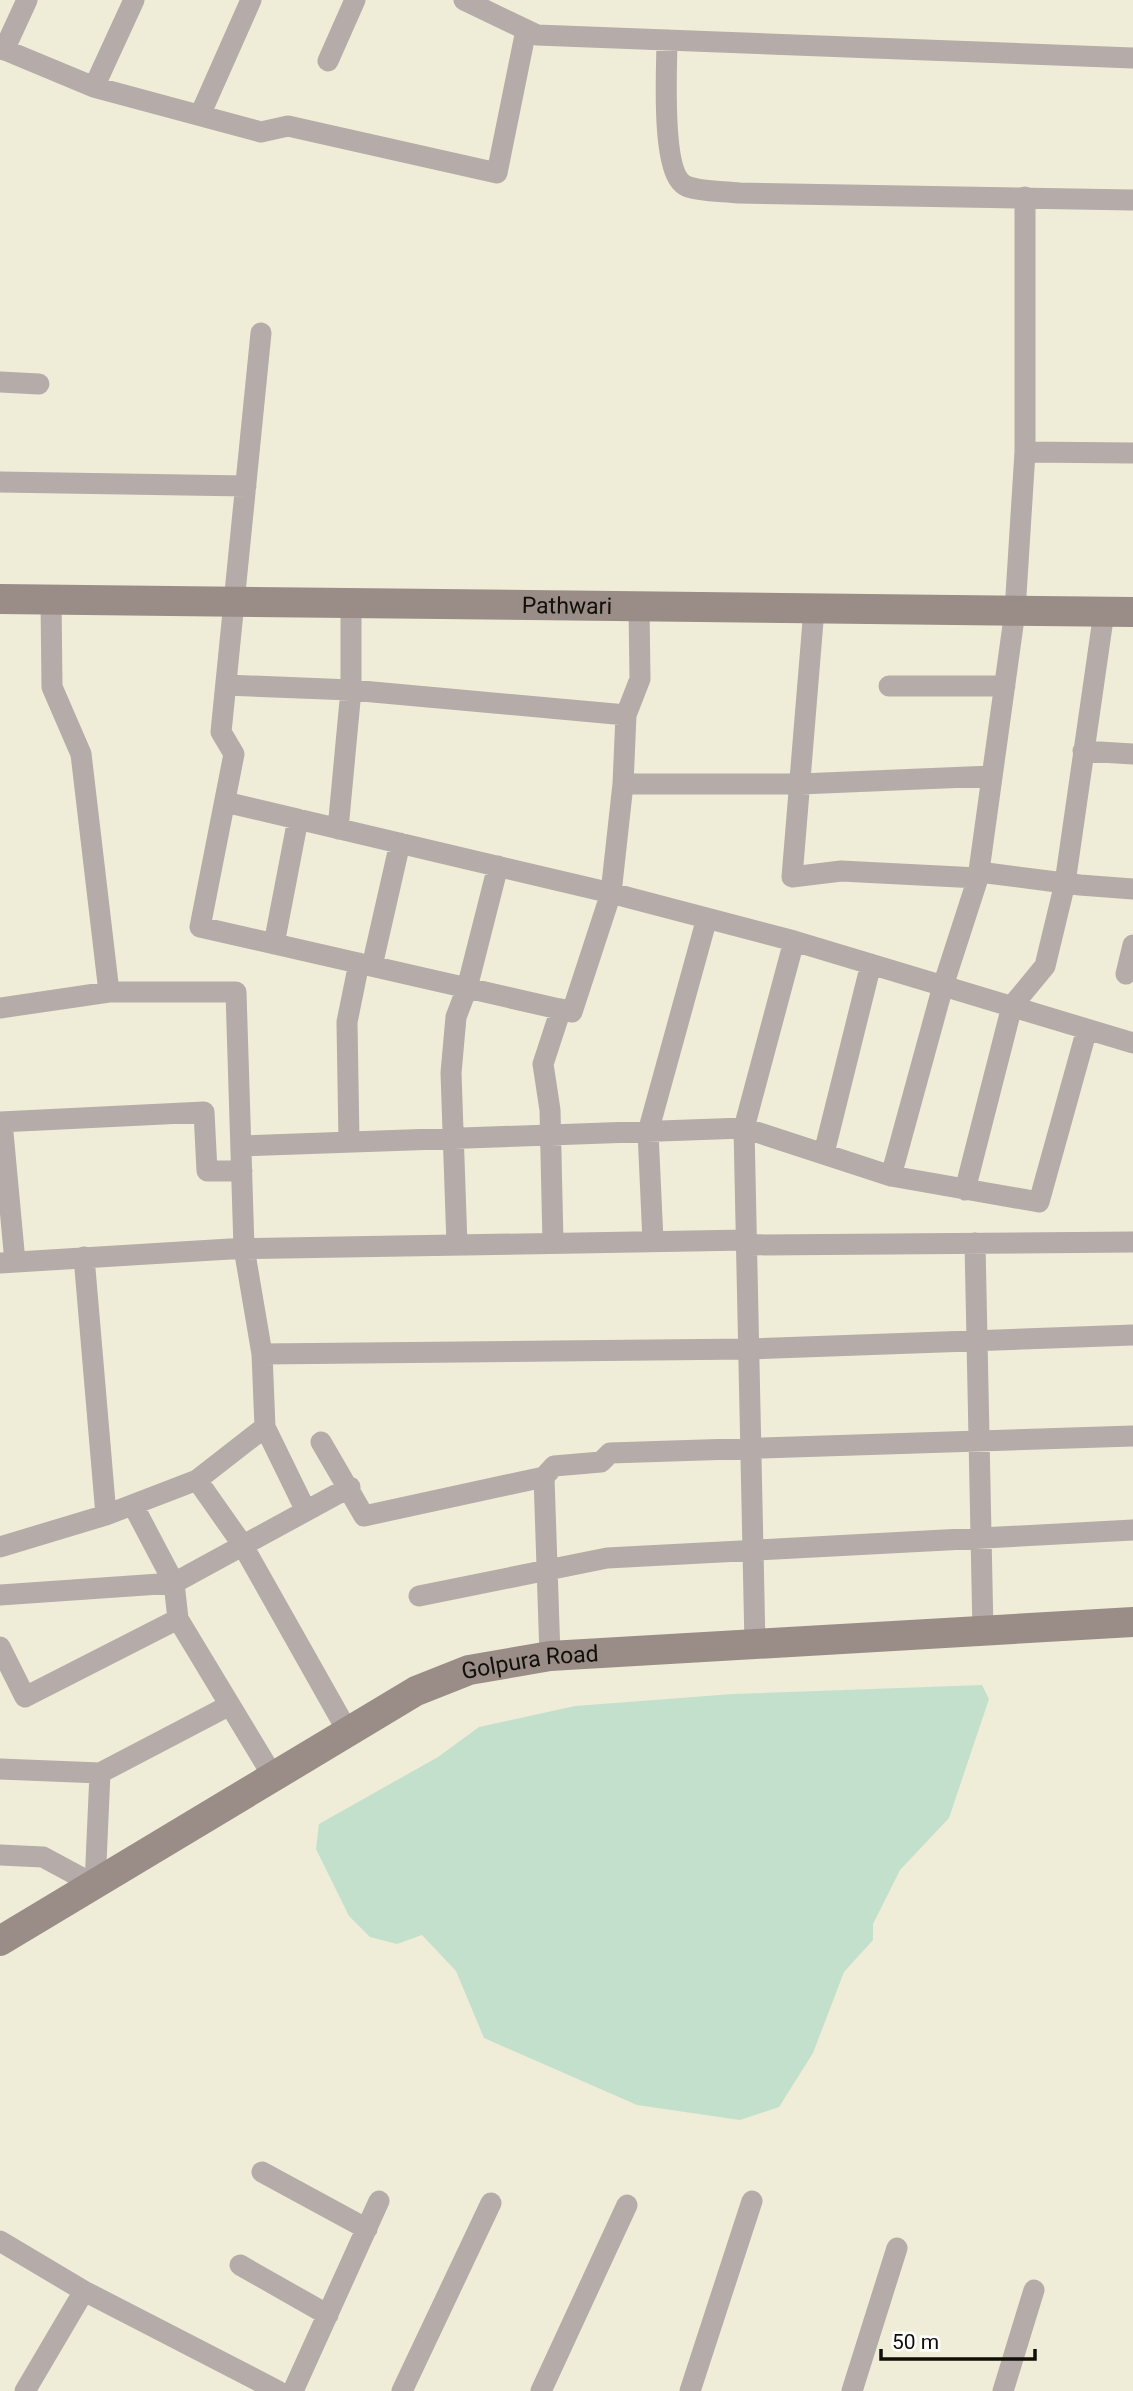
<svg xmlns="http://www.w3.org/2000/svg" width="1133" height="2391" viewBox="0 0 1133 2391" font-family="Roboto,sans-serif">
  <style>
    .green { fill: #c3e0cc }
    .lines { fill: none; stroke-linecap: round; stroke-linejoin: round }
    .street { stroke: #b5aba8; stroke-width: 21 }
    .secondary { stroke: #9a8c87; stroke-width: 30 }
    .labels { text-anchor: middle; stroke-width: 6; stroke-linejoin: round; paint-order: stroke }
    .street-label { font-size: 23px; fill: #100f08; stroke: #fff }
  </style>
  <rect width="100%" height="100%" fill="#efecd7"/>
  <path class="green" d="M 982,1685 L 989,1699 L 949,1818 L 900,1870 L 873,1924 L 873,1940 L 844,1972 L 813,2053 L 779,2107 L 740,2120 L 637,2105 L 484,2038 L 456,1971 L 422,1935 L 397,1944 L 370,1937 L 349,1916 L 316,1849 L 319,1824 L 438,1757 L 479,1727 L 575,1706 L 733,1694 Z"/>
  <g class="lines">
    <path class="street" d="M 464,0 L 537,35 L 1133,58
      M 667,40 C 667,67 660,174 686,186 C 700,192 724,191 739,193 L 1133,200
      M 0,48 L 94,87 L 261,132 L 288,126 L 497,173 L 526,30
      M 4,50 L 27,0
      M 328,61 L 355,0
      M 94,87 L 134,0
      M 200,115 L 251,0
      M 261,333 L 221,732 L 234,754 L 200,927 L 572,1012 L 611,893 L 623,784 L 626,715
      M 0,382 L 39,384
      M 1025,452 L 1133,453
      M 0,482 L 246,486
      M 51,600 L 52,687 L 81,754 L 109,992
      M 814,609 L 792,877 L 841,871 L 978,878
      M 226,685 L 351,690 L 626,715 L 640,679 L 639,607
      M 889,686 L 1005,686
      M 1083,751 L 1133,754
      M 623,784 L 800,784 L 992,776
      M 225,802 L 611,893 L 794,941 L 1133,1043
      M 338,829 L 351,690 L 351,604
      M 979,872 L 1080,885 L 1133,889
      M 274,944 L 298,819
      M 372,966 L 400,843
      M 1126,974 L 1133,945
      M 0,1008 L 109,992 L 236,992 L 244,1248 L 262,1354 L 265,1427 L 197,1480 L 106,1515 L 0,1547
      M 0,1122 L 204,1112 L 207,1171 L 242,1171
      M 2,1122 L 15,1262
      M 349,1141 L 347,1022 L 359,963
      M 241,1146 L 744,1128 L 891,1176 L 1039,1202 L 1087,1029
      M 824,1153 L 871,964
      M 891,1176 L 943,986 L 978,878 L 1015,611 L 1025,452 L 1025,197
      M 965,1190 L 1012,1006 L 1045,966 L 1065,883 L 1104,612
      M 653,1241 L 648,1132 L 707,918
      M 553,1243 L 550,1110 L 543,1064 L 561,1009
      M 975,1243 L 983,1632
      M 457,1245 L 451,1073 L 456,1017 L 467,988 L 498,866
      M 747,1245 L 1133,1242
      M 84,1257 L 106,1515
      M 0,1263 L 230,1249 L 747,1240
      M 262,1354 L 749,1349 L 1133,1335
      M 265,1427 L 306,1511
      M 321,1442 L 364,1516 L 544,1477 L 554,1466 L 601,1462 L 610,1453 L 1133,1436
      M 544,1477 L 550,1656
      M 197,1480 L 242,1544 L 348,1732
      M 133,1505 L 174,1583 L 178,1619 L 274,1778
      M 0,1595 L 174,1583 L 350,1487
      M 419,1596 L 607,1558 L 1133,1530
      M 755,1645 L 744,1128 L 794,941
      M 0,1647 L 25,1697 L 178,1619
      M 0,1769 L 100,1773 L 230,1705
      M 0,1855 L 43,1857 L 95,1885 L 100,1773
      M 262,2172 L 367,2229
      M 0,2241 L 84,2291 L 278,2391
      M 240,2265 L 328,2315
      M 25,2391 L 84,2291
      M 293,2391 L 379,2201
      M 402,2391 L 491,2203
      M 541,2391 L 627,2205
      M 690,2391 L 752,2201
      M 852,2391 L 897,2248
      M 1003,2391 L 1034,2290"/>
    <g class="secondary">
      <path id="s1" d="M 0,599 L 1133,612"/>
      <path id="s2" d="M 0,1941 L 416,1691 L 469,1670 L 550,1656 L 1133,1622"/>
    </g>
  </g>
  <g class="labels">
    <g class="street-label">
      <text dy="8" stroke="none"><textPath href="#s1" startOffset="567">Pathwari</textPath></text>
      <text dy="8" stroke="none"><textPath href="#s2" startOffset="604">Golpura Road</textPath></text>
    </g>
  </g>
  <path d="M881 2349v10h154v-10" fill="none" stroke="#100f08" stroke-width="3.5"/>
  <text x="892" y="2349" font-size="21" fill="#100f08" stroke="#ffffff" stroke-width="5" paint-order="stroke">50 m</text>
</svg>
